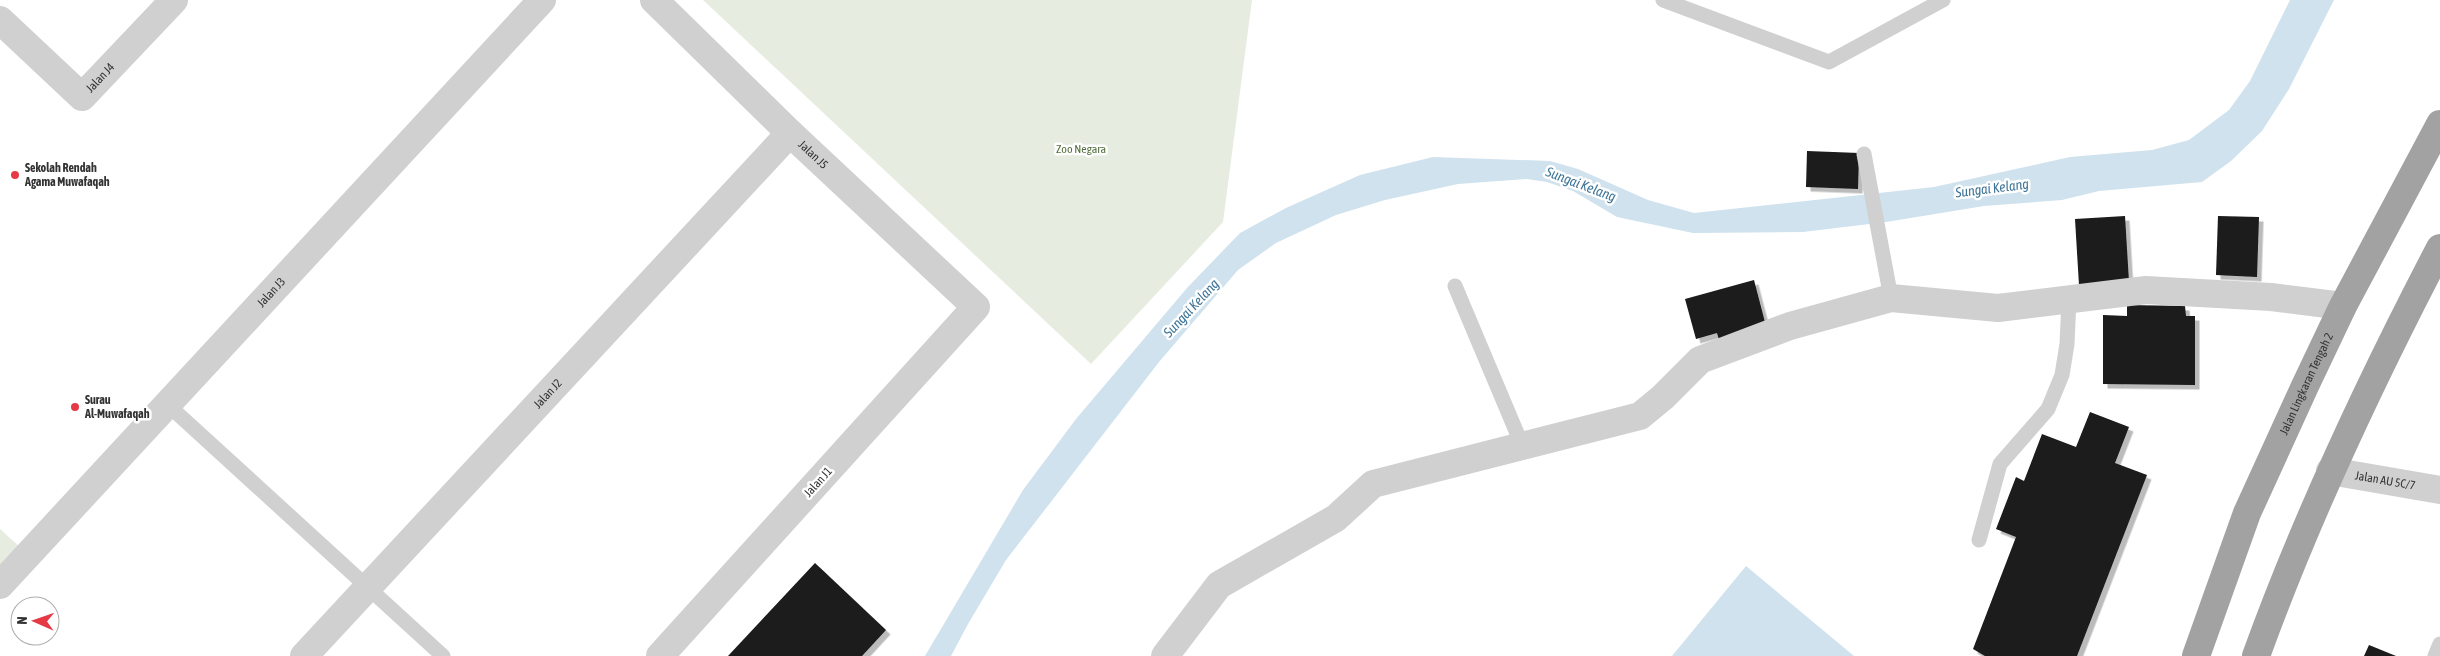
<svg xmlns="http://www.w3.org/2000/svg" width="2440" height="656" viewBox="0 0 2440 656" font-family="'Asap Condensed',sans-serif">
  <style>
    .green { fill: #e6ecdf }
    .water { fill: #cfe2ee }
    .building { fill: #1a1a1a; filter: url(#shadow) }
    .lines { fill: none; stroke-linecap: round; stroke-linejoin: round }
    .service { stroke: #d0d0d0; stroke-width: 15 }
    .minor { stroke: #d0d0d0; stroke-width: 28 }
    .trunk { stroke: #a2a2a2; stroke-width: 28 }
    .poi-dot { fill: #e63946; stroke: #fff; stroke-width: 2 }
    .labels { text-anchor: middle; stroke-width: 5; stroke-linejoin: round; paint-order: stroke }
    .street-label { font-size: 12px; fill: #333; stroke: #fff }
    .park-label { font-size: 12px; fill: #56703f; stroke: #fff }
    .poi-label { font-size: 12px; font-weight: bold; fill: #333; stroke: #fff; text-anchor: start }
    .water-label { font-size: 14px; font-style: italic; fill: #3f7597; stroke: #fff }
  </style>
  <defs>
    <filter id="shadow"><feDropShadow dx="4.5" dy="4.5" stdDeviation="0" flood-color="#0004"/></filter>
  </defs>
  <rect width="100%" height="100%" fill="#fff"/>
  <path class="green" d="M 703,0 L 1252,0 L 1223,222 L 1091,364 Z
    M 0,529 L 20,547 L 0,569 Z"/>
  <path class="water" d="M 2290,0 L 2334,0 L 2289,89 L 2262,131 L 2231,161 L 2202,182 L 2099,191 L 2062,200 L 1984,206 L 1886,222 L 1803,232 L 1693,233 L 1617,217 L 1573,191 L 1547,182 L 1527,179 L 1458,184 L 1385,200 L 1336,215 L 1276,243 L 1238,270 L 1159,362 L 1006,560 L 968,624 L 951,656 L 925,656 L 1023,490 L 1076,419 L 1187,288 L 1240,233 L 1286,208 L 1360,175 L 1433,157 L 1550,161 L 1578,169 L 1648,200 L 1694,213 L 1934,187 L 2070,157 L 2152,150 L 2189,140 L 2229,110 L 2250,81 Z
    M 1746,566 L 1854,656 L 1672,656 Z"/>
  <path class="building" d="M 1807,151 L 1859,153 L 1858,189 L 1806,187 Z
    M 2125,216 L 2129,282 L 2079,285 L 2075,219 Z
    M 2218,216 L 2259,217 L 2257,277 L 2216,275 Z
    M 1754,280 L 1767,330 L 1720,343 L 1717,333 L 1696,339 L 1685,299 Z
    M 2127,305 L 2185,306 L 2186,316 L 2195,316 L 2195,385 L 2103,384 L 2103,315 L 2127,316 Z
    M 2090,412 L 2129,427 L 2115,463 L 2147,475 L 2077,656 L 1985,656 L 1973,649 L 2016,537 L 1996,529 L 2016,477 L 2024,481 L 2042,434 L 2076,447 Z
    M 815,563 L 886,630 L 862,656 L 728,656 Z
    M 2369,645 L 2396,656 L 2364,656 Z"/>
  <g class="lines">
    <path class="service" d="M 1663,0 L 1829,62 L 1943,0
      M 1864,154 L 1891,298
      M 1455,286 L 1522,445
      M 167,404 L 443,656
      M 1979,540 L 2000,464 L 2048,409 L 2062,375 L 2067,344 L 2069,299
      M 2435,656 L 2440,644"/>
    <g class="minor">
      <path id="s1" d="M 654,0 L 790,133 L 976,307 L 660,656"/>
      <path id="s2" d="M 0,20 L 82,97 L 174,0"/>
      <path id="s3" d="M 2330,471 L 2440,490"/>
      <path id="s4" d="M 0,585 L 542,0"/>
      <path id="s5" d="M 304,656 L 790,133"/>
      <path d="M 1165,656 L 1219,585 L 1336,518 L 1373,484 L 1640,416 L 1663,397 L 1700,360 L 1790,326 L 1891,298 L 1998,308 L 2146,290 L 2271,297 L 2343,306"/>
    </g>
    <g class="trunk">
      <path id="s6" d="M 2196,656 L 2247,513 L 2305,386 L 2343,306 L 2440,124"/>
      <path d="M 2256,656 C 2307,515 2371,380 2440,248"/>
    </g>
  </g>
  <g class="poi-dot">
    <circle cx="15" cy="175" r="5"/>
    <circle cx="75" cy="407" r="5"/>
  </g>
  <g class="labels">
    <g class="street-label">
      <text dy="4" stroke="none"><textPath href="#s2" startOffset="139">Jalan J4</textPath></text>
      <text dy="4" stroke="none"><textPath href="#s1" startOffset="222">Jalan J5</textPath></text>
      <text dy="4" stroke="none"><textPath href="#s4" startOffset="399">Jalan J3</textPath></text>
      <text dy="4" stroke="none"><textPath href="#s6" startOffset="294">Jalan Lingkaran Tengah 2</textPath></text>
      <text dy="4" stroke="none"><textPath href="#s5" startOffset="358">Jalan J2</textPath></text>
      <text dy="4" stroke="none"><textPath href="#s3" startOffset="56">Jalan AU 5C/7</textPath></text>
      <text transform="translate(818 482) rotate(-48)" y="4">Jalan J1</text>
    </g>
    <g class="park-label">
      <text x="1081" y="153">Zoo Negara</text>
    </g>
    <g class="poi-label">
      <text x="25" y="172">Sekolah Rendah<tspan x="25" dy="14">Agama Muwafaqah</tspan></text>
      <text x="85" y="404">Surau<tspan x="85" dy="14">Al-Muwafaqah</tspan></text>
    </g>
    <g class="water-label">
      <text transform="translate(1581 184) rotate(21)" y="5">Sungai Kelang</text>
      <text transform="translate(1992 188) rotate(-7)" y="5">Sungai Kelang</text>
      <text transform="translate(1191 308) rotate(-47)" y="5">Sungai Kelang</text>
    </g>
  </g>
  <g transform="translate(35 621) rotate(272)"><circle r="24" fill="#ffffff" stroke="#adadad"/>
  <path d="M0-4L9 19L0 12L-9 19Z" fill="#e63946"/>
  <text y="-8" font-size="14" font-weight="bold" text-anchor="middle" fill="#333333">N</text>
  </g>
</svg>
